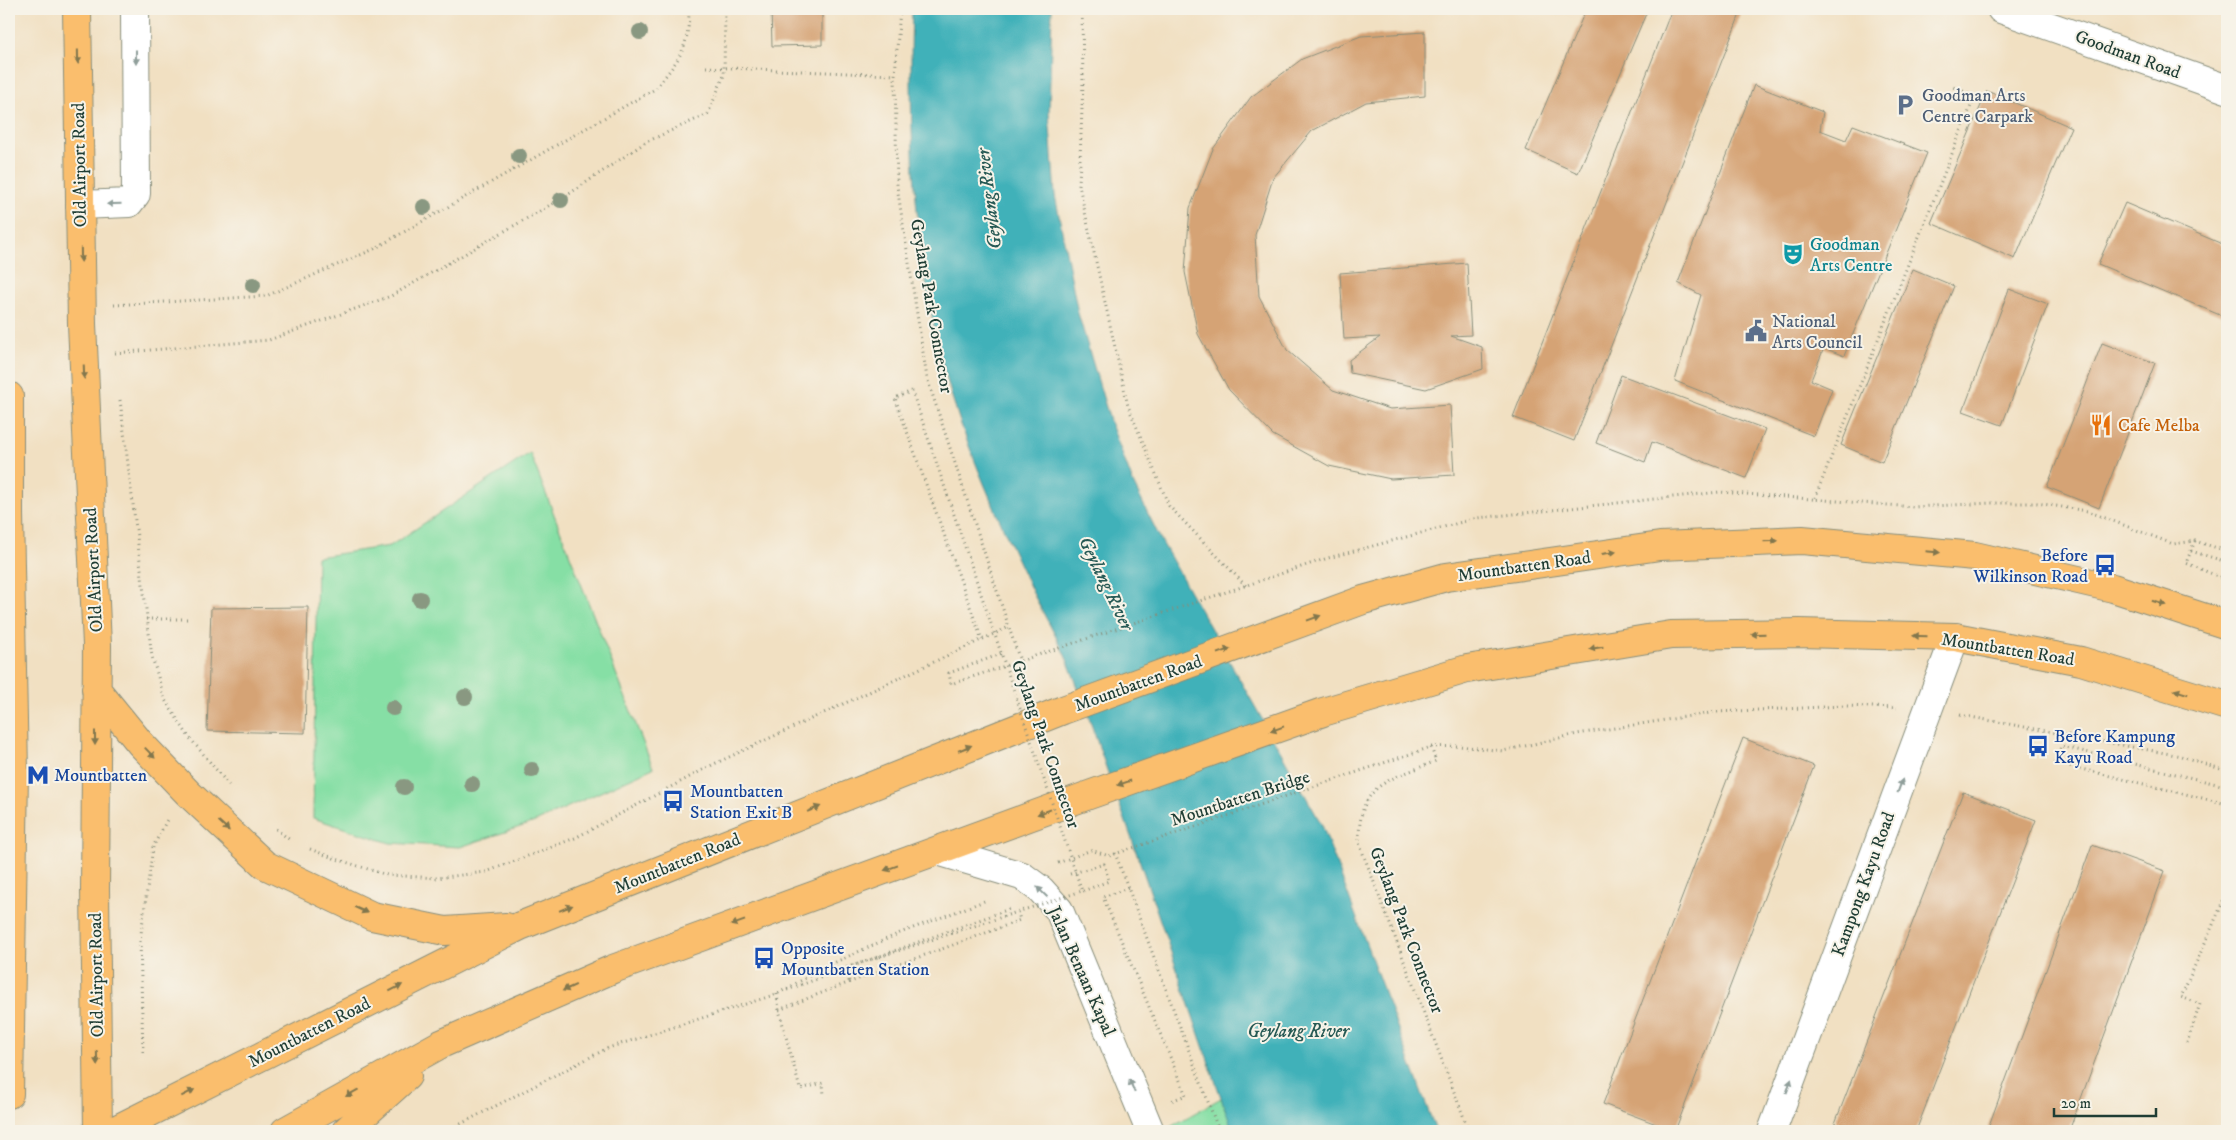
<svg xmlns="http://www.w3.org/2000/svg" width="2236" height="1140" viewBox="0 0 2236 1140" font-family="'IM FELL DW Pica',serif">
  <style>
    .green { fill: #86dfa5; stroke: #528e6c }
    .water { fill: #40b1b9; stroke: #307776 }
    .building { fill: #d5a374 }
    .lines { fill: none; stroke-linecap: round; stroke-linejoin: round }
    .minor-casing { stroke: #888e7b; stroke-width: 30 }
    .major-casing { stroke: #888e7b; stroke-width: 30 }
    .path { stroke: #888e7b; stroke-width: 3; stroke-dasharray: 1 4; stroke-linecap: butt }
    .minor { stroke: #fff; stroke-width: 28 }
    .major { stroke: #fabe6d; stroke-width: 28 }
    .path-bridge { stroke: #888e7b; stroke-width: 3; stroke-dasharray: 1 4; stroke-linecap: butt }
    .tree { fill: #899881 }
    .oneway { fill: #82774e }
    .oneway2 { fill: #8f9e9a }
    .labels { text-anchor: middle; stroke-width: 4; stroke-linejoin: round; paint-order: stroke }
    .street-label { font-size: 18px; fill: #1f3d34; stroke: #f7f3e8 }
    .service-label { font-size: 18px; fill: #4e5e75; stroke: #f7f3e8; text-anchor: start }
    .culture-label { font-size: 18px; fill: #0d838f; stroke: #f7f3e8; text-anchor: start }
    .food-label { font-size: 18px; fill: #c56008; stroke: #f7f3e8; text-anchor: start }
    .transit-label { font-size: 18px; fill: #164399; stroke: #f7f3e8; text-anchor: start }
    .water-label { font-size: 19px; font-style: italic; fill: #275a55; stroke: #f7f3e8 }
  </style>
  <rect width="100%" height="100%" fill="#f7f3e8"/>
  <filter id="ink" filterUnits="userSpaceOnUse"><feTurbulence type="fractalNoise" baseFrequency=".02" numOctaves="2"/><feDisplacementMap in="SourceGraphic" scale="10" xChannelSelector="R" yChannelSelector="G"/><feConvolveMatrix kernelMatrix="1 2 1 2 8 2 1 2 1" color-interpolation-filters="sRGB"/></filter>
  <filter id="wash" filterUnits="userSpaceOnUse"><feTurbulence type="fractalNoise" baseFrequency=".0096" numOctaves="4" result="noise"/><feDisplacementMap in="SourceGraphic" scale="20" xChannelSelector="R" yChannelSelector="G"/><feGaussianBlur stdDeviation="1.12" result="paint"/><feColorMatrix in="noise" values="0 0 0 0 0 0 0 0 0 0 0 0 0 0 0 0 0 1.4 0 .05"/><feComposite in="paint" operator="in"/></filter>
  <g filter="url(#wash)">
    <rect width="100%" height="100%" fill="#f1e0c2"/>
    <path class="green" d="M 530,453 L 653,768 L 535,822 L 460,847 L 390,843 L 313,818 L 317,557 L 390,546 Z
      M 1221,1098 L 1233,1131 L 1166,1131 L 1165,1130 Z"/>
    <path class="water" d="M 912,9 L 1052,9 L 1049,113 L 1055,195 L 1078,313 L 1111,424 L 1134,485 L 1162,542 L 1322,825 L 1436,1131 L 1233,1131 C 1190,1012 1152,892 1108,773 C 1095,736 1083,698 1068,662 C 1058,638 1044,616 1033,593 C 1006,536 980,478 959,419 C 915,288 908,145 912,9 Z"/>
    <g id="blocks">
      <path class="building" d="M 771,9 L 822,9 L 822,45 L 772,46 Z
        M 1586,9 L 1648,9 L 1578,173 L 1526,150 Z
        M 1672,9 L 1742,9 L 1574,441 L 1513,417 Z
        M 1425,32 L 1425,96 L 1366,102 L 1312,131 L 1273,178 L 1255,235 L 1259,296 L 1287,350 L 1333,390 L 1390,409 L 1450,405 L 1454,475 L 1391,479 L 1329,466 L 1273,435 L 1229,390 L 1198,334 L 1185,272 L 1190,208 L 1213,149 L 1251,97 L 1302,59 L 1361,36 Z
        M 1754,85 L 1823,112 L 1820,130 L 1846,140 L 1853,125 L 1927,153 L 1844,356 L 1824,348 L 1811,380 L 1832,389 L 1814,436 L 1675,381 L 1701,295 L 1678,283 Z
        M 1987,91 L 2071,127 L 2015,259 L 1931,223 Z
        M 2125,203 L 2227,246 L 2227,318 L 2098,264 Z
        M 1467,263 L 1471,335 L 1451,336 L 1482,347 L 1483,369 L 1426,389 L 1350,373 L 1349,360 L 1380,337 L 1344,339 L 1340,273 Z
        M 1913,269 L 1954,286 L 1882,462 L 1841,445 Z
        M 2009,289 L 2048,304 L 2002,425 L 1963,411 Z
        M 2102,343 L 2155,363 L 2099,508 L 2047,487 Z
        M 1621,375 L 1765,429 L 1746,478 L 1652,442 L 1645,462 L 1596,443 Z
        M 308,607 L 305,733 L 207,731 L 211,608 Z
        M 1743,738 L 1814,766 L 1675,1131 L 1603,1104 Z
        M 1963,792 L 2036,820 L 1916,1131 L 1832,1131 Z
        M 2092,845 L 2165,871 L 2069,1131 L 1987,1131 Z"/>
    </g>
  </g>
  <g filter="url(#ink)">
    <use href="#blocks" fill-opacity="0" stroke="#888e7b" stroke-width="1"/>
    <g class="lines">
      <g class="minor-casing">
        <path id="minor" d="M 2001,9 L 2227,89
          M 80,205 L 129,203 L 136,194 L 135,9
          M 938,851 L 1022,876 L 1041,890 L 1059,910 L 1150,1131
          M 1772,1131 L 1955,637"/>
      </g>
      <g class="major-casing">
        <path id="major" d="M 77,9 L 82,324 L 97,645 L 95,889 L 98,1131
          M 9,396 L 9,514 L 14,772 L 9,1094
          M 96,689 L 140,743 L 188,793 L 265,865 L 372,916 L 445,931 L 506,927
          M 113,1131 L 520,926 L 1063,710 L 1363,600 L 1446,577 L 1660,546 L 1802,540 L 1975,556 L 2113,588 L 2227,625
          M 285,1131 L 441,1044 L 613,969 L 1089,795 L 1323,712 L 1467,669 L 1671,635 L 1799,633 L 1955,637 L 2081,661 L 2227,706
          M 346,1131 L 407,1076"/>
      </g>
      <path class="path" d="M 900,9 L 895,75 L 897,186 L 927,378 L 1020,661 L 1328,558 L 1477,518 L 1720,492 L 1914,507 L 1990,503 L 2037,503 L 2087,511 L 2173,544 L 2195,541 L 2227,551
        M 1082,9 L 1083,83 L 1079,185 L 1128,406 L 1169,506 L 1246,586
        M 1082,13 L 1091,9
        M 706,67 L 895,75
        M 114,305 L 266,296 L 374,249 L 655,89 C 679,59 689,50 689,9
        M 115,353 L 269,340 L 391,296 L 566,196 L 646,142 L 708,114 L 724,75 L 725,9
        M 912,391 L 895,398 L 982,640
        M 120,400 L 152,657 L 165,700 L 189,737 L 229,785
        M 1815,498 L 1975,96 L 1953,87
        M 2195,541 L 2186,563 L 2227,580
        M 2191,551 L 2227,562
        M 146,619 L 188,619
        M 1001,654 L 949,673 L 951,684 L 1020,661
        M 1960,715 L 2181,756 L 2227,771
        M 1431,747 L 1459,746 L 1503,751 L 1577,734 L 1716,712 L 1845,706 L 1897,708
        M 2227,777 L 2225,786 L 2061,746 L 2056,763 L 2227,804
        M 276,829 L 290,840
        M 310,849 L 336,859 L 387,875 L 437,878 L 486,872 L 575,838 L 714,764 L 1009,627
        M 1115,853 L 1219,1131
        M 1058,863 L 1091,850 L 1109,856 L 1431,747 L 1436,761 C 1388,781 1358,782 1359,843 L 1469,1131
        M 1070,874 L 1104,864 L 1109,881 L 1083,891
        M 1128,888 L 1103,897 L 1186,1095 L 1171,1101
        M 787,990 L 1012,908
        M 777,994 L 779,1010 L 800,1089 L 823,1083 L 824,1095
        M 779,1010 C 858,977 940,951 1020,920 L 1018,913
        M 2187,1043 L 2200,1004 L 2181,997 L 2227,893
        M 143,1052 L 140,941 L 153,847 L 168,818
        M 447,1131 L 608,1048 L 777,994 L 829,965 L 900,933 L 987,900"/>
      <use href="#minor" class="minor"/>
      <use href="#major" class="major"/>
      <path class="path-bridge" d="M 849,981 L 845,968 L 1082,891 L 912,391"/>
    </g>
    <g class="tree">
      <circle cx="640" cy="32" r="8"/>
      <circle cx="519" cy="156" r="8"/>
      <circle cx="561" cy="200" r="8"/>
      <circle cx="424" cy="207" r="8"/>
      <circle cx="253" cy="285" r="8"/>
      <circle cx="420" cy="599" r="8"/>
      <circle cx="465" cy="697" r="8"/>
      <circle cx="393" cy="708" r="8"/>
      <circle cx="532" cy="770" r="8"/>
      <circle cx="472" cy="784" r="8"/>
      <circle cx="404" cy="787" r="8"/>
    </g>
    <defs><path id="oneway-solid" d="M-6-.8H1V-3.2L6.5 0L1 3.2V.8H-6Z" transform="scale(1.25)"/></defs>
    <g class="oneway">
      <use href="#oneway-solid" transform="translate(78 57) rotate(89)"/>
      <use href="#oneway-solid" transform="translate(81 255) rotate(89)"/>
      <use href="#oneway-solid" transform="translate(84 372) rotate(88)"/>
      <use href="#oneway-solid" transform="translate(1771 541) rotate(-2)"/>
      <use href="#oneway-solid" transform="translate(1933 552) rotate(5)"/>
      <use href="#oneway-solid" transform="translate(1609 553) rotate(-8)"/>
      <use href="#oneway-solid" transform="translate(2159 603) rotate(18)"/>
      <use href="#oneway-solid" transform="translate(1314 618) rotate(-20)"/>
      <use href="#oneway-solid" transform="translate(1758 634) rotate(179)"/>
      <use href="#oneway-solid" transform="translate(1920 636) rotate(-178)"/>
      <use href="#oneway-solid" transform="translate(1596 648) rotate(170)"/>
      <use href="#oneway-solid" transform="translate(1224 651) rotate(-20)"/>
      <use href="#oneway-solid" transform="translate(2181 692) rotate(-163)"/>
      <use href="#oneway-solid" transform="translate(1277 729) rotate(160)"/>
      <use href="#oneway-solid" transform="translate(95 738) rotate(90)"/>
      <use href="#oneway-solid" transform="translate(965 748) rotate(-22)"/>
      <use href="#oneway-solid" transform="translate(150 753) rotate(46)"/>
      <use href="#oneway-solid" transform="translate(1124 783) rotate(161)"/>
      <use href="#oneway-solid" transform="translate(814 809) rotate(-22)"/>
      <use href="#oneway-solid" transform="translate(1044 812) rotate(160)"/>
      <use href="#oneway-solid" transform="translate(224 826) rotate(43)"/>
      <use href="#oneway-solid" transform="translate(891 868) rotate(160)"/>
      <use href="#oneway-solid" transform="translate(566 908) rotate(-22)"/>
      <use href="#oneway-solid" transform="translate(361 910) rotate(25)"/>
      <use href="#oneway-solid" transform="translate(738 923) rotate(160)"/>
      <use href="#oneway-solid" transform="translate(396 988) rotate(-27)"/>
      <use href="#oneway-solid" transform="translate(569 988) rotate(156)"/>
      <use href="#oneway-solid" transform="translate(97 1058) rotate(89)"/>
      <use href="#oneway-solid" transform="translate(188 1093) rotate(-27)"/>
      <use href="#oneway-solid" transform="translate(352 1093) rotate(151)"/>
    </g>
    <g class="oneway2">
      <use href="#oneway-solid" transform="translate(136 57) rotate(90)"/>
      <use href="#oneway-solid" transform="translate(114 204) rotate(179)"/>
      <use href="#oneway-solid" transform="translate(1900 786) rotate(-70)"/>
      <use href="#oneway-solid" transform="translate(1042 892) rotate(-136)"/>
      <use href="#oneway-solid" transform="translate(1132 1086) rotate(-112)"/>
      <use href="#oneway-solid" transform="translate(1789 1086) rotate(-70)"/>
    </g>
  </g>
  <defs>
    <g id="parking-bare" transform="scale(1.725)"><path d="M-3.5-5.5H1a3.5 3.5 0 0 1 0 7H-1V5.5H-3.5ZM-1-3.4V-.6H.8a1.4 1.4 0 0 0 0-2.8Z" fill="#5c6f8a" stroke="#f7f3e8" stroke-width="2.5" paint-order="stroke"/></g>
    <g id="theatre-bare" transform="scale(1.725)"><path d="M-5-5.5Q0-4 5-5.5V0Q5 5 0 6Q-5 5-5 0ZM-3.3-2.5H-1v1.5H-3.3ZM1-2.5H3.3v1.5H1ZM-2.8 1Q0 5.5 2.8 1Z" fill="#0f9aa8" stroke="#f7f3e8" stroke-width="2.5" paint-order="stroke"/></g>
    <g id="civic-bare" transform="scale(1.725)"><path d="M-.6-6.5H3V-4.5H.6V-3L4-1V1h2V6H-6V1h2V-1L-.6-3ZM-1.2 2.5V6h2.4V2.5Z" fill="#5c6f8a" stroke="#f7f3e8" stroke-width="2.5" paint-order="stroke"/></g>
    <g id="restaurant-bare" transform="scale(1.725)"><path d="M-5-6h1v4h1v-4h1v4h1v-4h1v5L-1.5 .5V6h-2V.5L-5-1ZM5-6V6H3V1.5H1.5Q1.5-4 5-6Z" fill="#e8710a" stroke="#f7f3e8" stroke-width="2.5" paint-order="stroke"/></g>
    <g id="bus-bare" transform="scale(1.725)"><path d="M-5-6H5V4H4V6H2V4H-2V6H-4V4H-5ZM-3.5-4V0h7V-4ZM-3.5 1.2v1.5H-2V1.2ZM2 1.2v1.5H3.5V1.2Z" fill="#1a4fb4" stroke="#f7f3e8" stroke-width="2.5" paint-order="stroke"/></g>
    <g id="metro-bare" transform="scale(1.725)"><path d="M-5.5 5V-5H-3L0 0L3-5H5.5V5H3V-.5L0 4L-3-.5V5Z" fill="#1a4fb4" stroke="#f7f3e8" stroke-width="2.5" paint-order="stroke"/></g>
  </defs>
  <g fill-rule="evenodd">
    <use href="#parking-bare" x="1905" y="105"/>
    <use href="#theatre-bare" x="1793" y="254"/>
    <use href="#civic-bare" x="1756" y="331"/>
    <use href="#restaurant-bare" x="2101" y="425"/>
    <use href="#bus-bare" x="2105" y="565"/>
    <use href="#bus-bare" x="2038" y="746"/>
    <use href="#metro-bare" x="38" y="775"/>
    <use href="#bus-bare" x="673" y="801"/>
    <use href="#bus-bare" x="764" y="958"/>
  </g>
  <g class="labels">
    <g class="street-label">
      <text transform="translate(2128 54) rotate(20)" y="6">Goodman Road</text>
      <text transform="translate(79 165) rotate(-91)" y="6">Old Airport Road</text>
      <text transform="translate(932 306) rotate(80)" y="6">Geylang Park Connector</text>
      <text transform="translate(1524 566) rotate(-8)" y="6">Mountbatten Road</text>
      <text transform="translate(93 570) rotate(-93)" y="6">Old Airport Road</text>
      <text transform="translate(2008 649) rotate(9)" y="6">Mountbatten Road</text>
      <text transform="translate(1138 683) rotate(-20)" y="6">Mountbatten Road</text>
      <text transform="translate(1046 744) rotate(71)" y="6">Geylang Park Connector</text>
      <text transform="translate(1240 798) rotate(-18)" y="6">Mountbatten Bridge</text>
      <text transform="translate(677 863) rotate(-22)" y="6">Mountbatten Road</text>
      <text transform="translate(1863 884) rotate(-70)" y="6">Kampong Kayu Road</text>
      <text transform="translate(1407 930) rotate(69)" y="6">Geylang Park Connector</text>
      <text transform="translate(1082 971) rotate(66)" y="6">Jalan Benaan Kapal</text>
      <text transform="translate(96 975) rotate(-91)" y="6">Old Airport Road</text>
      <text transform="translate(309 1032) rotate(-27)" y="6">Mountbatten Road</text>
    </g>
    <g class="service-label">
      <text x="1922" y="101">Goodman Arts<tspan x="1922" dy="21">Centre Carpark</tspan></text>
      <text x="1772" y="327">National<tspan x="1772" dy="21">Arts Council</tspan></text>
    </g>
    <g class="culture-label">
      <text x="1810" y="250">Goodman<tspan x="1810" dy="21">Arts Centre</tspan></text>
    </g>
    <g class="food-label">
      <text x="2118" y="431">Cafe Melba</text>
    </g>
    <g class="transit-label">
      <text x="2088" y="561" text-anchor="end">Before<tspan x="2088" dy="21">Wilkinson Road</tspan></text>
      <text x="2054" y="742">Before Kampung<tspan x="2054" dy="21">Kayu Road</tspan></text>
      <text x="54" y="781">Mountbatten</text>
      <text x="690" y="797">Mountbatten<tspan x="690" dy="21">Station Exit B</tspan></text>
      <text x="781" y="954">Opposite<tspan x="781" dy="21">Mountbatten Station</tspan></text>
    </g>
    <g class="water-label">
      <text transform="translate(988 199) rotate(-97)" y="7">Geylang River</text>
      <text transform="translate(1107 583) rotate(64)" y="7">Geylang River</text>
      <text x="1298" y="1037">Geylang River</text>
    </g>
  </g>
  <rect width="2236" height="1140" fill="none" stroke="#f7f3e8" stroke-width="30"/>
  <path d="M2054 1108v8h102v-8" fill="none" stroke="#1f3d34" stroke-width="2.5"/>
  <text x="2061" y="1108" font-size="15" fill="#1f3d34" stroke="#f7f3e8" stroke-width="4" paint-order="stroke">20 m</text>
</svg>
